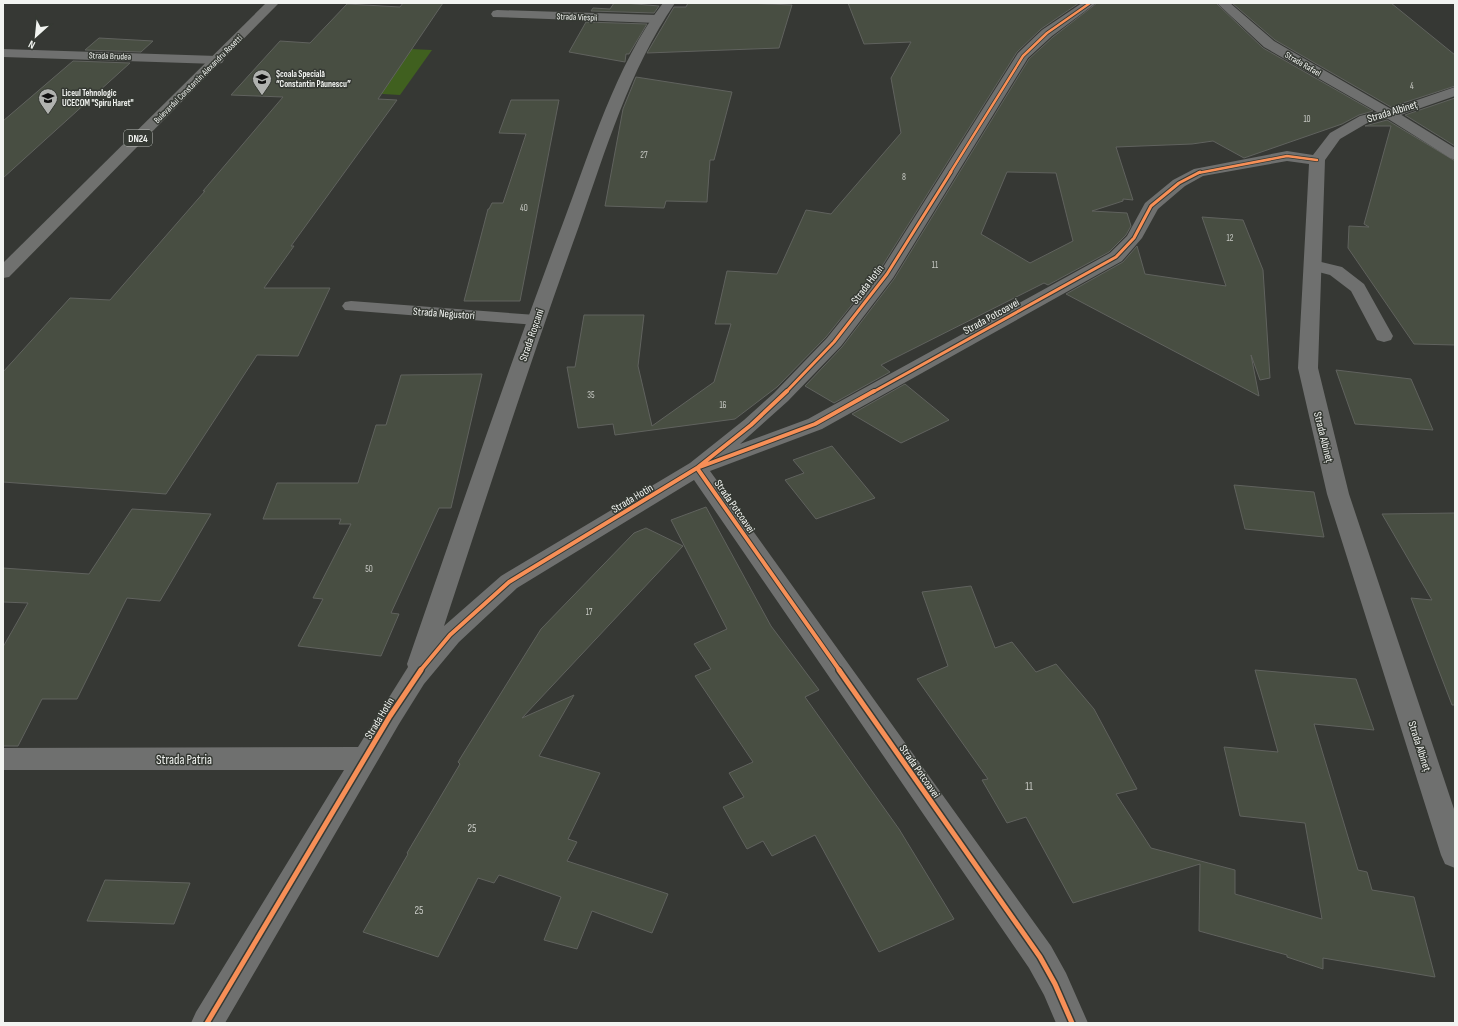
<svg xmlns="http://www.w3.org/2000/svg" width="1458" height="1026" viewBox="0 0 1458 1026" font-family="'Sofia Sans Condensed',sans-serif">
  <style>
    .green { fill: #40601f }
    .building { fill: #484e42; stroke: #60625e; fill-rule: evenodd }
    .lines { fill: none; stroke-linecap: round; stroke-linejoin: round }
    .service { fill: #6f706f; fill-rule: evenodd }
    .minor { fill: #6f706f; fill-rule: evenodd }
    .primary { fill: #70716f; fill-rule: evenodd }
    .cycleway-far3-casing { stroke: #353933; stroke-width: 4 }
    .cycleway-far2-casing { stroke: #353933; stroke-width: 5 }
    .cycleway-far1-casing { stroke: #353933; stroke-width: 6 }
    .cycleway-casing { stroke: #353933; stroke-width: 8 }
    .cycleway-far3 { stroke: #f78f57; stroke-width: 2.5 }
    .cycleway-far2 { stroke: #f78f57; stroke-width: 3 }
    .cycleway-far1 { stroke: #f78f57; stroke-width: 4 }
    .cycleway { stroke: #f78f57; stroke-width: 5 }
    .labels { text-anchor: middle; stroke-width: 3; stroke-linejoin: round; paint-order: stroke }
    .far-street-label { font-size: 9px; fill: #f2f4f1; stroke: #353933 }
    .far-poi-label { font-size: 9px; font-weight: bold; fill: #f2f4f1; stroke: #353933; text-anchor: start }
    .number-label { font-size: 9px; fill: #c8cac5 }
    .shield { fill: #353933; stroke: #b9bcb8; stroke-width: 1 }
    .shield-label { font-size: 10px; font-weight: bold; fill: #f2f4f1 }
    .street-label { font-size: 11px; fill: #f2f4f1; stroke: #353933 }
    .near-number-label { font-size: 11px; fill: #c8cac5 }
    .near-street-label { font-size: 13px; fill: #f2f4f1; stroke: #353933 }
  </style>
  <rect width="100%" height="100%" fill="#363834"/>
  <path class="green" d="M 368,47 L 432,50 L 400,95 L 332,91 Z"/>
  <path class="building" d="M 403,3 L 443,3 L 378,99 L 397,100 L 291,246 L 294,246 L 264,288 L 330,288 L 298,356 L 257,355 L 166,494 L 3,482 L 3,372 L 70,298 L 110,300 L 205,191 L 203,191 L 283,97 L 231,95 L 280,41 L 310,43 L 347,4 L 400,7 Z
    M 614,3 L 624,3 L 659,6 L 654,13 L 591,11 L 593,8 L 610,9 Z
    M 688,3 L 745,3 L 792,5 L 779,48 L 647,53 L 674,7 L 686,7 Z
    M 848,3 L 1079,3 L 1041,29 L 1017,52 L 879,271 L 826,337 L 777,387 L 735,419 L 615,435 L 613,424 L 578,428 L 567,367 L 575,367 L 584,315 L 644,315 L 638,366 L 652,426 L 714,382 L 731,324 L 715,324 L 727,271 L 777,274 L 806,210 L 831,214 L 901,133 L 891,78 L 911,42 L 864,44 Z
    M 1097,3 L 1216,3 L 1263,48 L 1373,111 L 1359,115 L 1342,124 L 1244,158 L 1213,141 L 1192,144 L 1116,147 L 1133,200 L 1123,199 L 1123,201 L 1092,211 L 1127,213 L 1131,226 L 1126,235 L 1109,252 L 1048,285 L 1044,283 L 881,365 L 890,372 L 834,403 L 805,386 L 842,347 L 894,279 L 1029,59 L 1053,37 ZM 1007,172 L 1056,173 L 1073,241 L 1030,263 L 981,234 Z
    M 1232,3 L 1391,3 L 1455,55 L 1455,86 L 1391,107 L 1275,40 Z
    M 586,22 L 647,24 L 629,54 L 626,54 L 625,62 L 569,52 Z
    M 99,38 L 153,41 L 141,52 L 85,50 Z
    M 73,61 L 130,63 L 3,178 L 3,121 Z
    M 636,77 L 732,92 L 714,160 L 710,160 L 707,202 L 666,201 L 664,208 L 605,206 L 623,109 Z
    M 1455,98 L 1455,146 L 1405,115 Z
    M 511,100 L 559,100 L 520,301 L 464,301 L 488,209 L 489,209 L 492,203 L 503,203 L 526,134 L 499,133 Z
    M 1387,120 L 1455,161 L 1455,345 L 1414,344 L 1348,248 L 1349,226 L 1369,227 L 1364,224 L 1391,126 L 1365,126 Z
    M 1202,217 L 1243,220 L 1263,270 L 1270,378 L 1260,380 L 1251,355 L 1259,396 L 1066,294 L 1123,262 L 1137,246 L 1145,274 L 1226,286 Z
    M 1336,370 L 1411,379 L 1433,430 L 1355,424 Z
    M 482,374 L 451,508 L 439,508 L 391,613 L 399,614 L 381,656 L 298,646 L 323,599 L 313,598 L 351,524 L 339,524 L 341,519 L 263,519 L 277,483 L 358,483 L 376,425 L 386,425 L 401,375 Z
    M 905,384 L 949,420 L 901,443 L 852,414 Z
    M 832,446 L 875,498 L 816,519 L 785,480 L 804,473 L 793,460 Z
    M 1234,485 L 1314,492 L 1324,537 L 1245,529 Z
    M 706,507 L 771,626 L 819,690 L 805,697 L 899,829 L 954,919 L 879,952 L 815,835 L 772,856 L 763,841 L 747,849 L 723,807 L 744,797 L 729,773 L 753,762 L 695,676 L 711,669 L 694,644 L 727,629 L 671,520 Z
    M 132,509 L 211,514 L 160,601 L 127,598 L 77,699 L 42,699 L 18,746 L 3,746 L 3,647 L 28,603 L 3,602 L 3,568 L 89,574 Z
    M 1455,513 L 1455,705 L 1452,705 L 1411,598 L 1432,600 L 1382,514 Z
    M 646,528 L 683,546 L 522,718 L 574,695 L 539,756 L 600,773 L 568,839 L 577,842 L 567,861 L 668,894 L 652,933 L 592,911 L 577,949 L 544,940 L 561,897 L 499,875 L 494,883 L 478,878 L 438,957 L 363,932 L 408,854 L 407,853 L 460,764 L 458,762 L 541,629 L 634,533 Z
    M 971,586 L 995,648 L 1012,642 L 1036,672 L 1056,664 L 1094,709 L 1137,789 L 1116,794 L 1151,848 L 1235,870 L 1235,894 L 1322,919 L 1305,823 L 1240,816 L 1224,747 L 1278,752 L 1255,670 L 1356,679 L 1374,730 L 1314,724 L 1358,870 L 1367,872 L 1372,890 L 1414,897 L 1435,977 L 1323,958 L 1323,969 L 1287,957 L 1287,955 L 1199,931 L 1200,864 L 1073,903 L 1026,817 L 1007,823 L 982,780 L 988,779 L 917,679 L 948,666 L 922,592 Z
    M 105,880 L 190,883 L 174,924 L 87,921 Z"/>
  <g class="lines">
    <path class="service" d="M 497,10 L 657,15 L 663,19 L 657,23 L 493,17 L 491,14 L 493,11 Z
      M 3,49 L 217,56 L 222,57 L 224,60 L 222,63 L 217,64 L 3,57 Z
      M 1390,110 L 1395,111 L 1455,148 L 1455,160 L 1450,158 L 1385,117 L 1383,114 L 1385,111 Z
      M 1313,260 L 1342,267 L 1364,284 L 1393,336 L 1391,340 L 1384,342 L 1377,340 L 1351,291 L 1330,275 L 1307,269 L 1304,265 L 1307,261 Z
      M 351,301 L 536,315 L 542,316 L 545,320 L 542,324 L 536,325 L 345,310 L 342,306 L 345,302 Z"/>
    <path class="minor" d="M 663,3 L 675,3 C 629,70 606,150 579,226 C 531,359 488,492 444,626 L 501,576 L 690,463 L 744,420 L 774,393 L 827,338 L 880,272 L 1018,53 L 1042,30 L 1082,3 L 1096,3 L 1052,36 L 1028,58 L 893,278 L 841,346 L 788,401 L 740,444 L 808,419 L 1110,253 L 1127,236 L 1145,203 L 1173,180 L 1194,169 L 1287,151 L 1313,155 L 1330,133 L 1360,116 L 1377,112 L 1264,47 L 1217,3 L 1230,3 L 1274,41 L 1391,109 L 1455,87 L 1455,96 L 1395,117 L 1369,122 L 1340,139 L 1325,160 L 1318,368 L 1349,494 L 1455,812 L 1455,868 L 1445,864 L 1441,855 L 1327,494 L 1298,368 L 1309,164 L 1287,161 L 1203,176 L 1185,186 L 1158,209 L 1142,238 L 1122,261 L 822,429 L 710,471 L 1051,946 L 1066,973 L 1088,1023 L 1056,1023 L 1044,995 L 1029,968 L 694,480 L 517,588 L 459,642 L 424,684 L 399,724 L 225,1023 L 191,1023 L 196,1012 L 344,770 L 3,770 L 3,748 L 358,747 L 408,667 L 407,664 C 458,517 508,369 563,223 C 590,152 616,64 663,3 Z"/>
    <path class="primary" d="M 266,3 L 279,3 L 9,277 L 3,278 L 3,263 Z"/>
    <g class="cycleway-far3-casing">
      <path id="cycleway-far3" d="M 950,173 L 1023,56 L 1047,33 L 1090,3
        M 1198,173 L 1287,156 L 1317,160"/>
    </g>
    <g class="cycleway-far2-casing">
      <path id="cycleway-far2" d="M 786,392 L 834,342 L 887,274 L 951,172
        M 873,392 L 1116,257 L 1134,238 L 1151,206 L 1179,183 L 1200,172"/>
    </g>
    <g class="cycleway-far1-casing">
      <path id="cycleway-far1" d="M 420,671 L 450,635 L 509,582 L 697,468 L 751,425 L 787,391
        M 840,671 L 697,468 L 815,424 L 874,391"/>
    </g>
    <g class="cycleway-casing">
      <path id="cycleway" d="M 839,670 L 1040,957 L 1055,984 L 1072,1023
        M 207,1023 L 390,716 L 421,670"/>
    </g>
    <use href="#cycleway-far3" class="cycleway-far3"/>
    <use href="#cycleway-far2" class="cycleway-far2"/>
    <use href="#cycleway-far1" class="cycleway-far1"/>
    <use href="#cycleway" class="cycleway"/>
  </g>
  <defs>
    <g id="school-pin" transform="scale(1)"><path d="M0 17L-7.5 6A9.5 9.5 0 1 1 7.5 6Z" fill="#b0b2af" stroke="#353933"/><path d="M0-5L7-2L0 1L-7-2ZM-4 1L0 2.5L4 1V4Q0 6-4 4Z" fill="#111"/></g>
  </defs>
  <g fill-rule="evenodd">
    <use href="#school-pin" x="262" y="79"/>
    <use href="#school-pin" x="48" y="98"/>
  </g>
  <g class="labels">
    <g class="far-street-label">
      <text transform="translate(577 17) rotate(2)" y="3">Strada Viespii</text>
      <text transform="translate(110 56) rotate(2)" y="3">Strada Brudea</text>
      <text transform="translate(1303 64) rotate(30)" y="3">Strada Rafael</text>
      <text transform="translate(198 79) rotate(-45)" y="3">Bulevardul Constantin Alexandru Rosetti</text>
    </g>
    <g class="far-poi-label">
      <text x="276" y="77">Școala Specială<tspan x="276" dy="10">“Constantin Păunescu”</tspan></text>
      <text x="62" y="96">Liceul Tehnologic<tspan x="62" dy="10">UCECOM "Spiru Haret"</tspan></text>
    </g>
    <g class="number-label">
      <text x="1412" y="89">4</text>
      <text x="1307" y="122">10</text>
      <text x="644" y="158">27</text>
      <text x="904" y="180">8</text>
      <text x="524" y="211">40</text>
      <text x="1230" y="241">12</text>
      <text x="935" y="268">11</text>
      <text x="591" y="398">35</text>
      <text x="723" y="408">16</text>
      <text x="369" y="572">50</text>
      <text x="589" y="615">17</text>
    </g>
    <rect class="shield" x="124" y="130" width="28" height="16" rx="3"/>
    <g class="shield-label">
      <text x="138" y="142">DN24</text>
    </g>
    <g class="street-label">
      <text transform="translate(1392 111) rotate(-17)" y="4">Strada Albineț</text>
      <text transform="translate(867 284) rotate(-53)" y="4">Strada Hotin</text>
      <text transform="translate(444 313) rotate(4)" y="4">Strada Negustori</text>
      <text transform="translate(991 316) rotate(-29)" y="4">Strada Potcoavei</text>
      <text transform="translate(531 335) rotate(-71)" y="4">Strada Roșcani</text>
      <text transform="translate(1324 437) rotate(76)" y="4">Strada Albineț</text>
      <text transform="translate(632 498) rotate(-31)" y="4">Strada Hotin</text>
      <text transform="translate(735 506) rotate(55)" y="4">Strada Potcoavei</text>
      <text transform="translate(379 718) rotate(-59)" y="4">Strada Hotin</text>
      <text transform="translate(1420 746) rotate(72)" y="4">Strada Albineț</text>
      <text transform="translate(920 771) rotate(55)" y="4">Strada Potcoavei</text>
    </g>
    <g class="near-number-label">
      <text x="1029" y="790">11</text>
      <text x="472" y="832">25</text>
      <text x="419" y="914">25</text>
    </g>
    <g class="near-street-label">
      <text x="184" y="764">Strada Patria</text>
    </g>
  </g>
  <rect width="1458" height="1026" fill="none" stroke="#f2f4f1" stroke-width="8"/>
  <g transform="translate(36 36) rotate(207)" stroke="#353933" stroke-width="3" paint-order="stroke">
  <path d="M0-3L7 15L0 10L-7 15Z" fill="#f2f4f1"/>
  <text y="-6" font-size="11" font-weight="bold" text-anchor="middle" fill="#f2f4f1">N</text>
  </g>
</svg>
